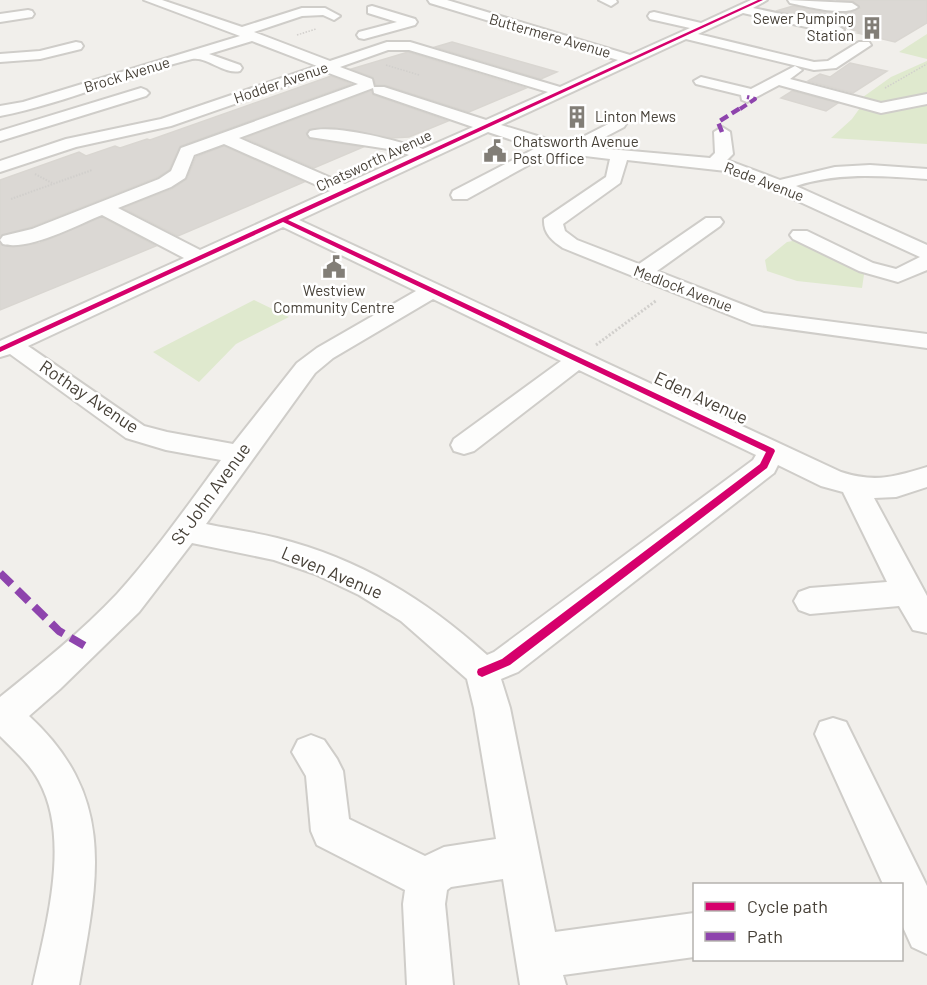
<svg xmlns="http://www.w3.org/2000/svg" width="927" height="985" viewBox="0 0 927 985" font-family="Barlow,sans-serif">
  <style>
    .green { fill: #dfe9ce }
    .building { fill: #dbd8d4; stroke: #d9d6d1; stroke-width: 1.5 }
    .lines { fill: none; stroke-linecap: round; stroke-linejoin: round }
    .minor-casing { stroke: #cfcdc9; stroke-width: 4 }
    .path-far2 { stroke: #d1cfcc; stroke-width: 1.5; stroke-dasharray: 1.5 1.5; stroke-linecap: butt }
    .path-far1 { stroke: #d1cfcc; stroke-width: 2; stroke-dasharray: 1.5 1.5; stroke-linecap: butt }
    .path { stroke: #d1cfcc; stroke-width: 3; stroke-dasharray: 2 2; stroke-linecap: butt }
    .minor { fill: #fdfdfc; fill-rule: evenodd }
    .quiet-far2 { stroke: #8e44ad; stroke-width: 4; stroke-dasharray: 8 4; stroke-linecap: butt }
    .quiet-far1 { stroke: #8e44ad; stroke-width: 4.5; stroke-dasharray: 9 4.5; stroke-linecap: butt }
    .quiet { stroke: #8e44ad; stroke-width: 8; stroke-dasharray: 16 8; stroke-linecap: butt }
    .cycleway-casing { stroke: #fff; stroke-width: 4 }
    .cycleway { fill: #d6006c; fill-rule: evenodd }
    .labels { text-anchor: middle; stroke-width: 5; stroke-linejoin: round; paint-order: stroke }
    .far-poi-label { font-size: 15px; fill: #474138; stroke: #fff; text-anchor: start }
    .far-street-label { font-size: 15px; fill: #474138; stroke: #fff }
    .street-label { font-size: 18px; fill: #474138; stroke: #fff }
  </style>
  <rect width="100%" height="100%" fill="#f1efeb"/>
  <path class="green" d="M 927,34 L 927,59 L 899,52 Z
    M 927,61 L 927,144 L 831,138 L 852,119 L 862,105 L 856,102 L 891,77 Z
    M 798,240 L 865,268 L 862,288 L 797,281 L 767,271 L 765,260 L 787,242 Z
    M 254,300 L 289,317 L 236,344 L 199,382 L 153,352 Z"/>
  <path class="building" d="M 836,0 L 927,0 L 927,23 L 895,42 L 857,33 L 860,32 L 846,28 L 838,24 L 776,11 L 793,6 L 844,13 L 860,8 L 853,1 Z
    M 452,42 L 557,72 L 541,79 L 435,47 Z
    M 408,52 L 414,54 L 526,88 L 469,112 L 385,85 L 376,85 L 373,77 L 351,69 Z
    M 850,63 L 887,71 L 853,93 L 808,81 L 820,74 L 830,77 Z
    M 331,76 L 351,84 L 180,146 L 169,170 L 158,177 L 31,227 L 0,236 L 0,180 L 79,152 L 86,156 L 115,146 L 120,148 L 147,139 L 150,140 Z
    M 371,91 L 373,95 L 448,121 L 409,137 L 392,138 L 335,128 L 310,129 L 306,133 L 310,139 L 363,147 L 314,168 L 245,138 Z
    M 792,91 L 838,103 L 826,111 L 781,98 Z
    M 224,146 L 304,182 L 178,236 L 123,208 L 172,189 L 187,179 L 196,157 Z
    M 102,217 L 156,246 L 0,310 L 0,244 L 14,247 L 40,243 Z"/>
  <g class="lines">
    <g class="minor-casing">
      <path id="minor" d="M 144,0 L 162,0 L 242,27 L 302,8 L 325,8 L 340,16 L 334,20 L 323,15 L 302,16 L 254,32 L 330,61 L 387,42 L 410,42 L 560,87 L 618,60 L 430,3 L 428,0 L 447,0 L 630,55 L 690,28 L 650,19 L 648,16 L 650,13 L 654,12 L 701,23 L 751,0 L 767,0 L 753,8 L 838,26 L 844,30 L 838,34 L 743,13 L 698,34 L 814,62 L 828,61 L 859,42 L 869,42 L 871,45 L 836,68 L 814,70 L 686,39 L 501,125 L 567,145 L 618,119 L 626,124 L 624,127 L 586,147 L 710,158 L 715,153 L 714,132 L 722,127 L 730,132 L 733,154 L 727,160 L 780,180 L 835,167 L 870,165 L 927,169 L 927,179 C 883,176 838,172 796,186 L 927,245 L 927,270 L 898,282 L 859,271 L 793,239 L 790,235 L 793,231 L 807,231 L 873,263 L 896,269 L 920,257 L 774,190 L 726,171 L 627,160 L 620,183 L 563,224 L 565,231 L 577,240 L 639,264 L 706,218 L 720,218 L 723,222 L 720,226 L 657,271 L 764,313 L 927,334 L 927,348 L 752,324 L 563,248 C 552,241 543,233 544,219 L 606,177 L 610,159 L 552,152 L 467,199 L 453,199 L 451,195 L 453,191 L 536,148 L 488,132 L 299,220 L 841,472 C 875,483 894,477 927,467 L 927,487 L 896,497 L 874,498 L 927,596 L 927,633 L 913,630 L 899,606 L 810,614 L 799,610 L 794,601 L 799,592 L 810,588 L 887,582 L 843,492 L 821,486 L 778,465 L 774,473 L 518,672 L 501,679 L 510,708 L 555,932 L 694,913 L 694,957 L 563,975 L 566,985 L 520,985 L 503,879 L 451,887 L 447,890 L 445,904 L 453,985 L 407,985 L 403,904 L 405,890 L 317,845 L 311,831 L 306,776 L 292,752 L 298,740 L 311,735 L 324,740 L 337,759 L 343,771 L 349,819 L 425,856 L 444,847 L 496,839 L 474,708 L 467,679 L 401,621 L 359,595 L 315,574 L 274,560 L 192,543 L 139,612 L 60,689 L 29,716 C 117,797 98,879 79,985 L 33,985 C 46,925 71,839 39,781 C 30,764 14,750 0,736 L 0,697 C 40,665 82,631 117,594 C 155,552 188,505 221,460 L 166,450 L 126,438 L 10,354 L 0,357 L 0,341 L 184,258 L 102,215 C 77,225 29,251 3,244 L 0,240 L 3,236 L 32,229 L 159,179 L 171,171 L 181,148 L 358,84 L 326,72 L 171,126 L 76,147 L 0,172 L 0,161 L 66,139 L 161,119 L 317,66 L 252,41 L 209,54 L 240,65 L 242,68 L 240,71 C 224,75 207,56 192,59 C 127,75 66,103 0,116 L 0,106 L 23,102 L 240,36 ZM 388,50 L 409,50 L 548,92 L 486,120 L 384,87 L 374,87 L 372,79 L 340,67 ZM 373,88 L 374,93 L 473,127 L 423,149 C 398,141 335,124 310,131 L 308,134 L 310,137 L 395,150 L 409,155 L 345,184 L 239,138 ZM 224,144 L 330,191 L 200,250 L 118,208 L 171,187 L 185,178 L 194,155 ZM 283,227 L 416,291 L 317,348 L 297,363 L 233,444 L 167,432 L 144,426 L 28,346 ZM 433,299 L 561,361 L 454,439 L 451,445 L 454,451 L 464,454 L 474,451 L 579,370 L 756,455 L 753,460 L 494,652 L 487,655 C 425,599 360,559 277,538 C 254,532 229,529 206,524 L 315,373 L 333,358 Z
        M 599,0 L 616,0 L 617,2 L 611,6 Z
        M 788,0 L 852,3 L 858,7 C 846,17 805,6 790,3 Z
        M 372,6 L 415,19 L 417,22 L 415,25 L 364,39 L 359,38 L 357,35 L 359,32 L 397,22 L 368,13 L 368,7 Z
        M 28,10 L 32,11 L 34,14 L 32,17 L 0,22 L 0,14 Z
        M 76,42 L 81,43 L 83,46 L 81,49 L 40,59 L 0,62 L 0,54 L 40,51 Z
        M 795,66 L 802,70 L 790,79 L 881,103 L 927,94 L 927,104 L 881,113 L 779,85 L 747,102 L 742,100 L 741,95 L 696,84 L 694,81 L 701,77 L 751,89 Z
        M 141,88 L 146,90 L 149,93 L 146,96 L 0,141 L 0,131 Z
        M 833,718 L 846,722 L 927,886 L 927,954 L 912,947 L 902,925 L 902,884 L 883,884 L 815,734 L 820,722 Z"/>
    </g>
    <path class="path-far2" d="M 297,35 L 316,29
      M 386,65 L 419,75
      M 885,88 L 927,64"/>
    <path class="path-far1" d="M 35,174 L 52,183
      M 11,199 L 92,170"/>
    <path class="path" d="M 596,345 L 657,300"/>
    <use href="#minor" class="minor"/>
    <path class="quiet-far2" d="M 740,109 L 755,99 L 747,97"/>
    <path class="quiet-far1" d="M 722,132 L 718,122 L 742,107"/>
    <path class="quiet" d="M 0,573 L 59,631 L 85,646"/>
    <g class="cycleway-casing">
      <path id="cycleway" d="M 758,0 L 763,0 L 288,220 L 774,449 L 775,451 L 767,468 L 510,665 L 482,677 L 478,675 L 477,672 L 478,669 L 502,659 L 760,464 L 766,452 L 283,222 L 0,352 L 0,347 Z"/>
    </g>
    <use href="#cycleway" class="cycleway"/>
  </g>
  <defs>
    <g id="building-bare" transform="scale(1.8)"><path d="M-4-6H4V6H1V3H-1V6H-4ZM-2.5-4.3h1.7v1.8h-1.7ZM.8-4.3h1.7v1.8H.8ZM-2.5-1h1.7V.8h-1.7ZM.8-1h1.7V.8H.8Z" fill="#827e77" stroke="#fff" stroke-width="2.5" paint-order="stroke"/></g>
    <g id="civic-bare" transform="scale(1.8)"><path d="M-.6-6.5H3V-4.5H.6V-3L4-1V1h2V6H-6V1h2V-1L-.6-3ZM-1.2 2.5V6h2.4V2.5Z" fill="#827e77" stroke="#fff" stroke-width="2.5" paint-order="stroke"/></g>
  </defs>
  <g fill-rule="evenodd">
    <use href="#building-bare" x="872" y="28"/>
    <use href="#building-bare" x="577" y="117"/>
    <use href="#civic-bare" x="495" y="151"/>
    <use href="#civic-bare" x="334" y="267"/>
  </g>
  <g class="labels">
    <g class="far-poi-label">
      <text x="854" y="24" text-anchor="end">Sewer Pumping<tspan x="854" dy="17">Station</tspan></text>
      <text x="595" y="122">Linton Mews</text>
      <text x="513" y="147">Chatsworth Avenue<tspan x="513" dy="17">Post Office</tspan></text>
      <text x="334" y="296" text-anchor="middle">Westview<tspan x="334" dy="17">Community Centre</tspan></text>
    </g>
    <g class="far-street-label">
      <text transform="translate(550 36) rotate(16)" y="5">Buttermere Avenue</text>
      <text transform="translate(127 75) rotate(-17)" y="5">Brock Avenue</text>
      <text transform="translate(281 83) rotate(-19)" y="5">Hodder Avenue</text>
      <text transform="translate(374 161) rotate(-25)" y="5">Chatsworth Avenue</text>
      <text transform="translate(764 182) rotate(21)" y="5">Rede Avenue</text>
      <text transform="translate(683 289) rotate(21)" y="5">Medlock Avenue</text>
    </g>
    <g class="street-label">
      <text transform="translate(89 397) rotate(34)" y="6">Rothay Avenue</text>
      <text transform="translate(701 398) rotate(25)" y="6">Eden Avenue</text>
      <text transform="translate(211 494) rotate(-54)" y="6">St John Avenue</text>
      <text transform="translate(332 573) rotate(23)" y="6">Leven Avenue</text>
    </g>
  </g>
  <rect x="693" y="883" width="210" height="78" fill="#ffffff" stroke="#b5b3af" stroke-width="1.5"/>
  <rect x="705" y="902" width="30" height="9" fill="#d6006c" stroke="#b5b3af" stroke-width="1.5"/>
  <text x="747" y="913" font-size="18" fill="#474138">Cycle path</text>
  <rect x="705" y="932" width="30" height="9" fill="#8e44ad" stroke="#b5b3af" stroke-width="1.5"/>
  <text x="747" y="943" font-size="18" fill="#474138">Path</text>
</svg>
